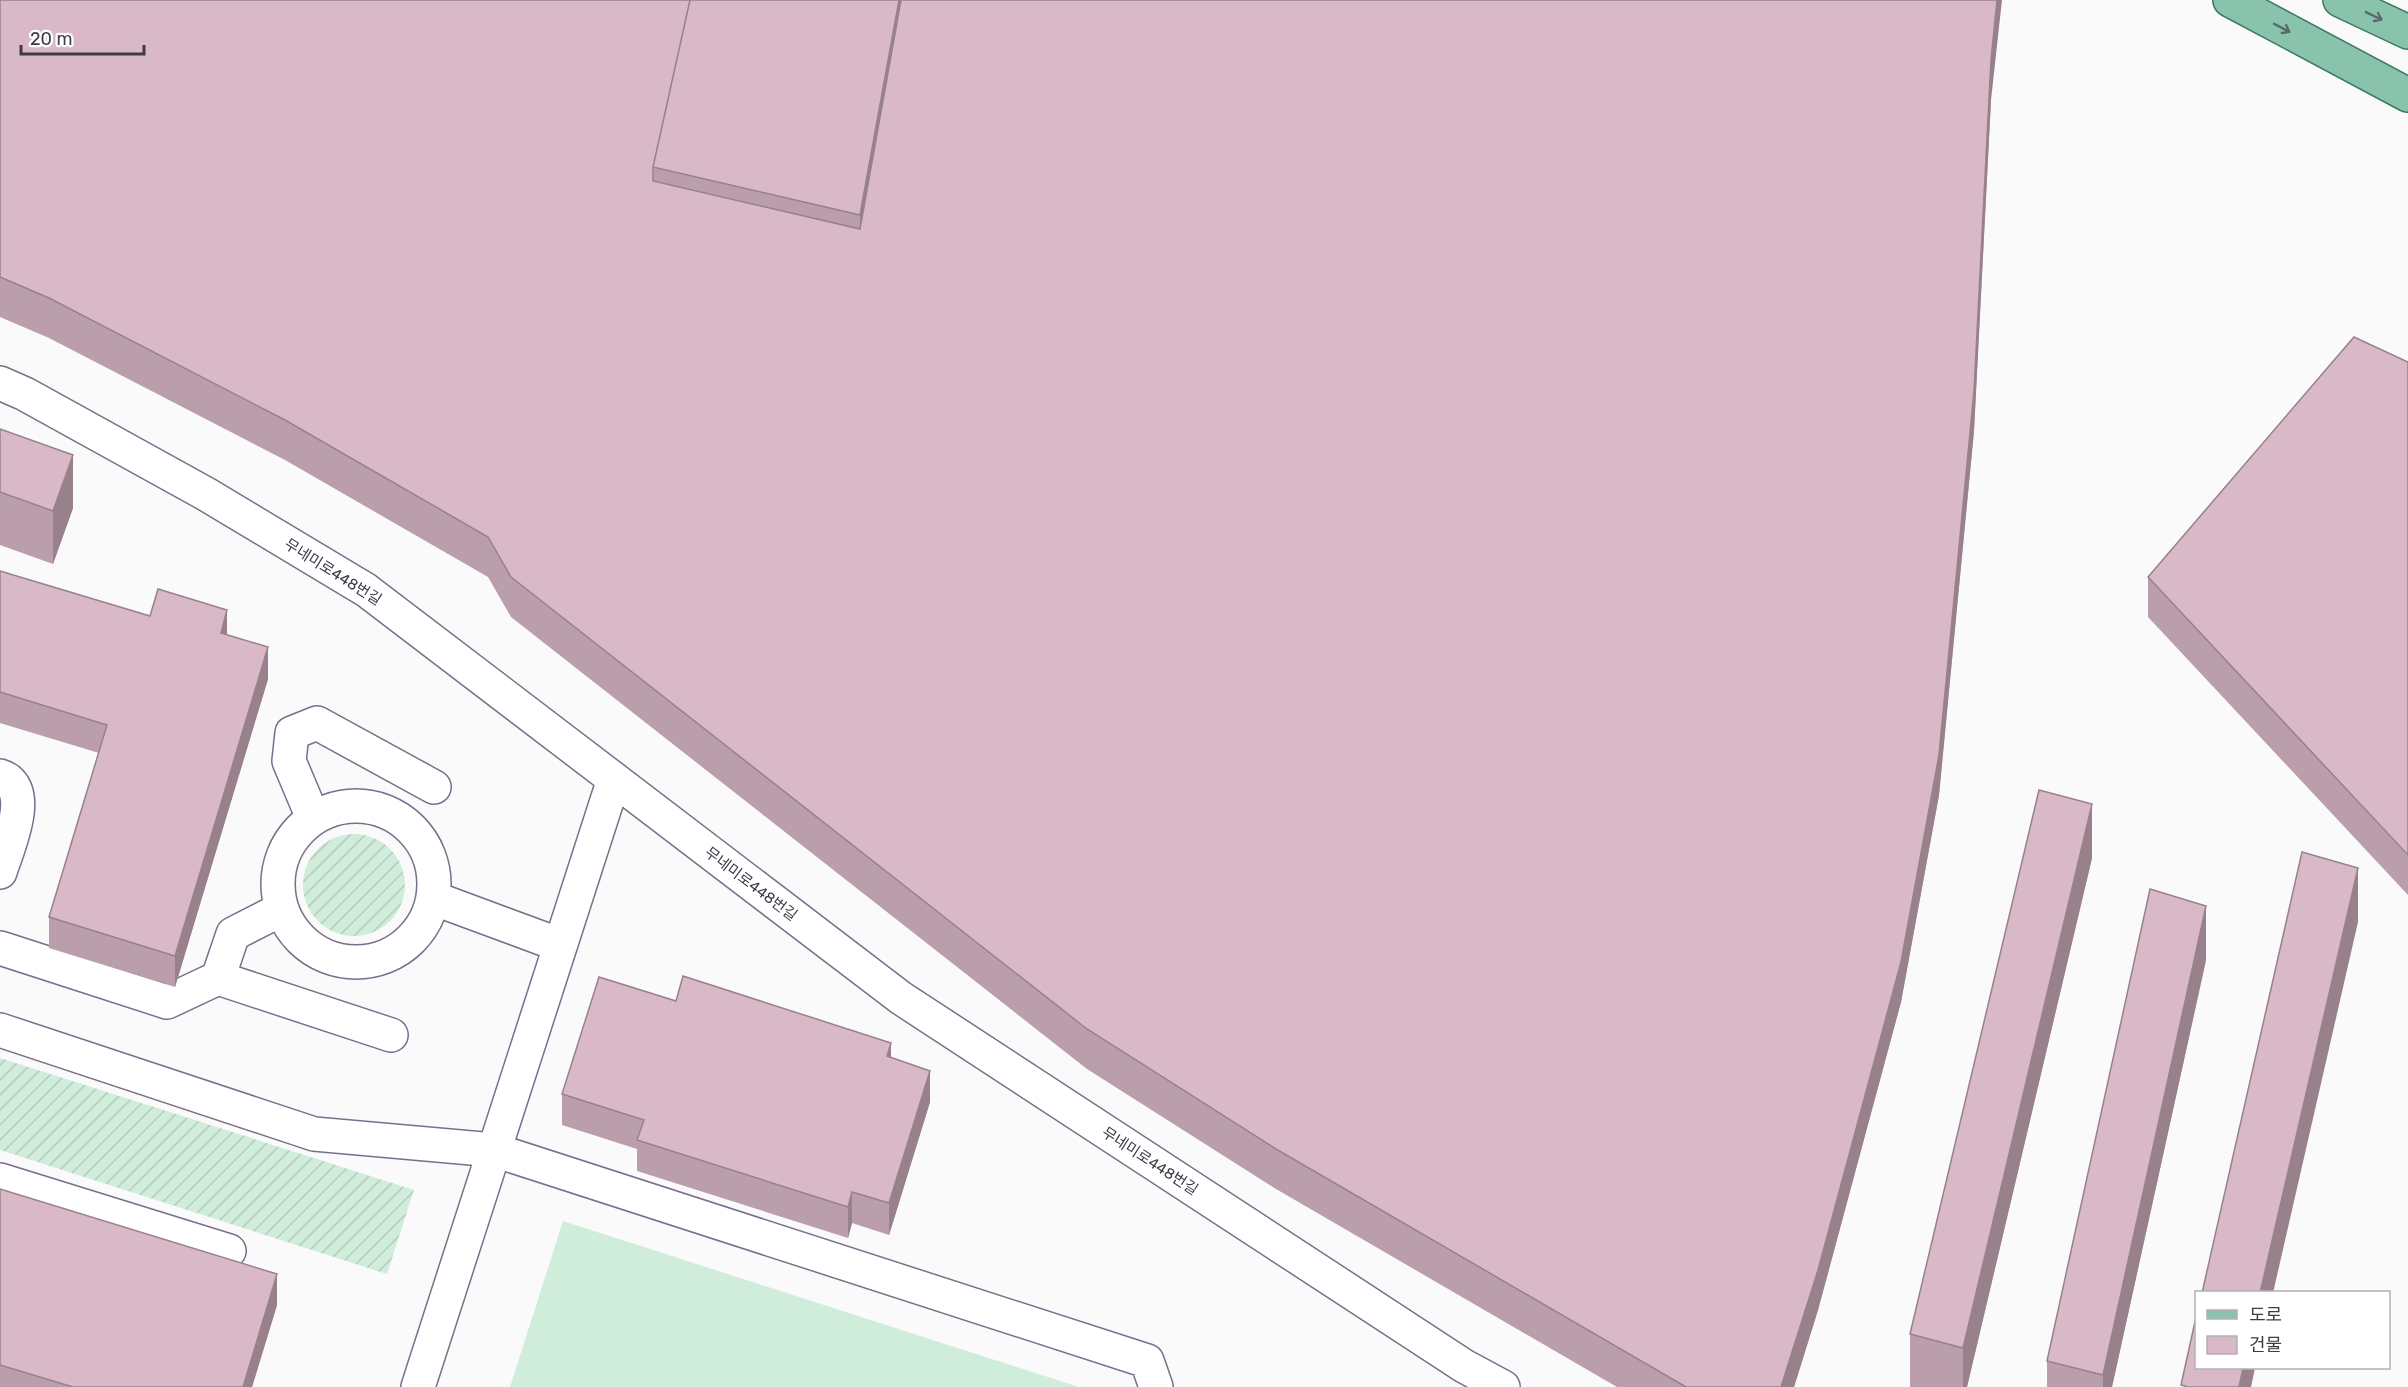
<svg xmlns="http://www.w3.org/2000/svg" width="2408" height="1387" viewBox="0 0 2408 1387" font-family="Rubik,'Noto Sans KR',sans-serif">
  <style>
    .garden { fill: url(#garden-furrows) }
    .pitch { fill: #d0ecda }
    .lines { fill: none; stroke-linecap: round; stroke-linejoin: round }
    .minor-casing { stroke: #786f8c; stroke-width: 36 }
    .major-casing { stroke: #3c7965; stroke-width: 36 }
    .minor { stroke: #fff; stroke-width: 33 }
    .major { stroke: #89c3ac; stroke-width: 33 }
    .wall { fill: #bb9eab }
    .shaded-wall { fill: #98818b }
    .building { fill: #d9b8c7; stroke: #98818b; stroke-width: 1.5 }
    .oneway { stroke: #586a6b }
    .labels { text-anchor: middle; stroke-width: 5; stroke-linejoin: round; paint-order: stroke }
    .street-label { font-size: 15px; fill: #3e3a48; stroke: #fff }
  </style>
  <defs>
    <pattern id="garden-furrows" width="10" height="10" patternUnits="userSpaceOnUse" patternTransform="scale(1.5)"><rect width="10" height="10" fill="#d0ecda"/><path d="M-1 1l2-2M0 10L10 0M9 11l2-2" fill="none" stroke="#b4cbbd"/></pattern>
  </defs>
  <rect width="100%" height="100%" fill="#fafafa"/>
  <path class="garden" d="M303 885a51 51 0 1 1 102 0a51 51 0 1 1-102 0Z
    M 0,1058 L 414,1190 L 387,1274 L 0,1150 Z"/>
  <path class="pitch" d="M 563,1221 L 1079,1387 L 510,1387 Z"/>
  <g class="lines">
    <g class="minor-casing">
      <path id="minor" d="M 0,383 L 25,394 L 206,494 L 366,590 L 901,998 L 1464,1366 L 1503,1387
        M 0,776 C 36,787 7,849 0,872
        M278 884a78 78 0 1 1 156 0a78 78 0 1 1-156 0Z
        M 313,818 L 289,761 L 292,733 L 317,723 L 434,787
        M 433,898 L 560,945
        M 0,948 L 167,1002 L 218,978 L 391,1035
        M 218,978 L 233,934 L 282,909
        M 0,1030 L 314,1134 L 494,1150 L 1147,1361 L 1156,1387
        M 0,1180 L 229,1251
        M 418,1387 L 614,779"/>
    </g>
    <g class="major-casing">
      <path id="major" d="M 2230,0 L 2408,95
        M 2340,0 L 2408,32"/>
    </g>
    <use href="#minor" class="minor"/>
    <use href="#major" class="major"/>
  </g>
  <path class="wall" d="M 0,0 L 1991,100 L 1974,431 L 1939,795 L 1901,1002 L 1818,1310 L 1794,1387 L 1617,1387 L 1276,1189 L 1087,1069 L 511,617 L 488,577 L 285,460 L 49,338 L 0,317 Z
    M 2408,362 L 2408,895 L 2148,617 L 2148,577 Z
    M 0,429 L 73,508 L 53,564 L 0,545 Z
    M 0,571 L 150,616 L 227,635 L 268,679 L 175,987 L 49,948 L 49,917 L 99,753 L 0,723 Z
    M 2092,858 L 1967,1387 L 1910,1387 L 1910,1334 Z
    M 2206,960 L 2112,1387 L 2047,1387 L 2047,1361 Z
    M 676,1001 L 891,1058 L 930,1102 L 889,1235 L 852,1223 L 848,1238 L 637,1171 L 637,1149 L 562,1125 L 562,1094 Z
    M 0,1189 L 277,1305 L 252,1387 L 0,1387 Z"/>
  <path class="shaded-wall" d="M 899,0 L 909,0 L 860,269 L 860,215 Z
    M 1997,0 L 2002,0 L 1991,100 L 1974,431 L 1939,795 L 1901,1002 L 1818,1310 L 1794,1387 L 1781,1387 L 1991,60 Z
    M 73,455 L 73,508 L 53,564 L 53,511 Z
    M 227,610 L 227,642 L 221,633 Z
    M 268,647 L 268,679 L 175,987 L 175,956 Z
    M 2092,804 L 2092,858 L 1967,1387 L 1963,1387 L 1963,1348 Z
    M 2358,868 L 2358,922 L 2273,1293 L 2260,1293 Z
    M 2206,906 L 2206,960 L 2112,1387 L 2103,1387 L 2103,1375 Z
    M 891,1043 L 891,1074 L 887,1056 Z
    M 930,1071 L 930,1102 L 889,1235 L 889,1203 Z
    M 852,1192 L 852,1223 L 848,1238 L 848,1207 Z
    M 277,1274 L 277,1305 L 252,1387 L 243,1387 Z
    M 2243,1368 L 2255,1368 L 2251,1387 L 2239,1387 Z"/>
  <path class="building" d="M 0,0 L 690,0 L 653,167 L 653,181 L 860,229 L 901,0 L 1997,0 L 1991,60 L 1974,391 L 1939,755 L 1901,962 L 1818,1270 L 1781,1387 L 1686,1387 L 1276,1149 L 1087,1029 L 511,577 L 488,537 L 285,420 L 49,298 L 0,277 Z
    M 690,0 L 899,0 L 860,215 L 653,167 Z
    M 2354,337 L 2408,362 L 2408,855 L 2148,577 Z
    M 0,429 L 73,455 L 53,511 L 0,492 Z
    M 0,571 L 150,616 L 158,589 L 227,610 L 221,633 L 268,647 L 175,956 L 49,917 L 107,725 L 0,692 Z
    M 2039,790 L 2092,804 L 1963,1348 L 1910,1334 Z
    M 2302,852 L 2358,868 L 2260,1293 L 2202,1293 Z
    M 2150,889 L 2206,906 L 2103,1375 L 2047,1361 Z
    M 683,976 L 891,1043 L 887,1056 L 930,1071 L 889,1203 L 852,1192 L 848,1207 L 637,1140 L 644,1120 L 562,1094 L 599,977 L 676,1001 Z
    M 0,1189 L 277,1274 L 243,1387 L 73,1387 L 0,1365 Z
    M 2196,1317 L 2196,1368 L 2243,1368 L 2239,1387 L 2188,1387 L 2181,1385 Z"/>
  <defs><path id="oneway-shaft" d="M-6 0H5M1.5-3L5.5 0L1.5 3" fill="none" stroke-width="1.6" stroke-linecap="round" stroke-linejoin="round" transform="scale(1.5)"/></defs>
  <g class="oneway">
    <use href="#oneway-shaft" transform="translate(2374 16) rotate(26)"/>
    <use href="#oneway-shaft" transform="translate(2282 28) rotate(28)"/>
  </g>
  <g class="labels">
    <g class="street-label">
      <text transform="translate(333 572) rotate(32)" y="5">무네미로448번길</text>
      <text transform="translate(751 884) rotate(37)" y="5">무네미로448번길</text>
      <text transform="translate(1150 1161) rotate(33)" y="5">무네미로448번길</text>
    </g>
  </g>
  <rect x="2195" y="1291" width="195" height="78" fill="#ffffff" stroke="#b2b0b6" stroke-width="1.5"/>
  <rect x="2207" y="1310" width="30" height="9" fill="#89c3ac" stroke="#b2b0b6" stroke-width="1.5"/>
  <text x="2249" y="1321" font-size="18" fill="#3e3a48">도로</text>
  <rect x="2207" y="1336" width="30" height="18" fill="#d9b8c7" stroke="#b2b0b6" stroke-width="1.5"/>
  <text x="2249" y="1351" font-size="18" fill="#3e3a48">건물</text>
  <path d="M21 45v9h123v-9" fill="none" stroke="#3e3a48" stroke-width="3"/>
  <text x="30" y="45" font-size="18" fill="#3e3a48" stroke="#ffffff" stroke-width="4.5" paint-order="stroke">20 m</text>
</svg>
